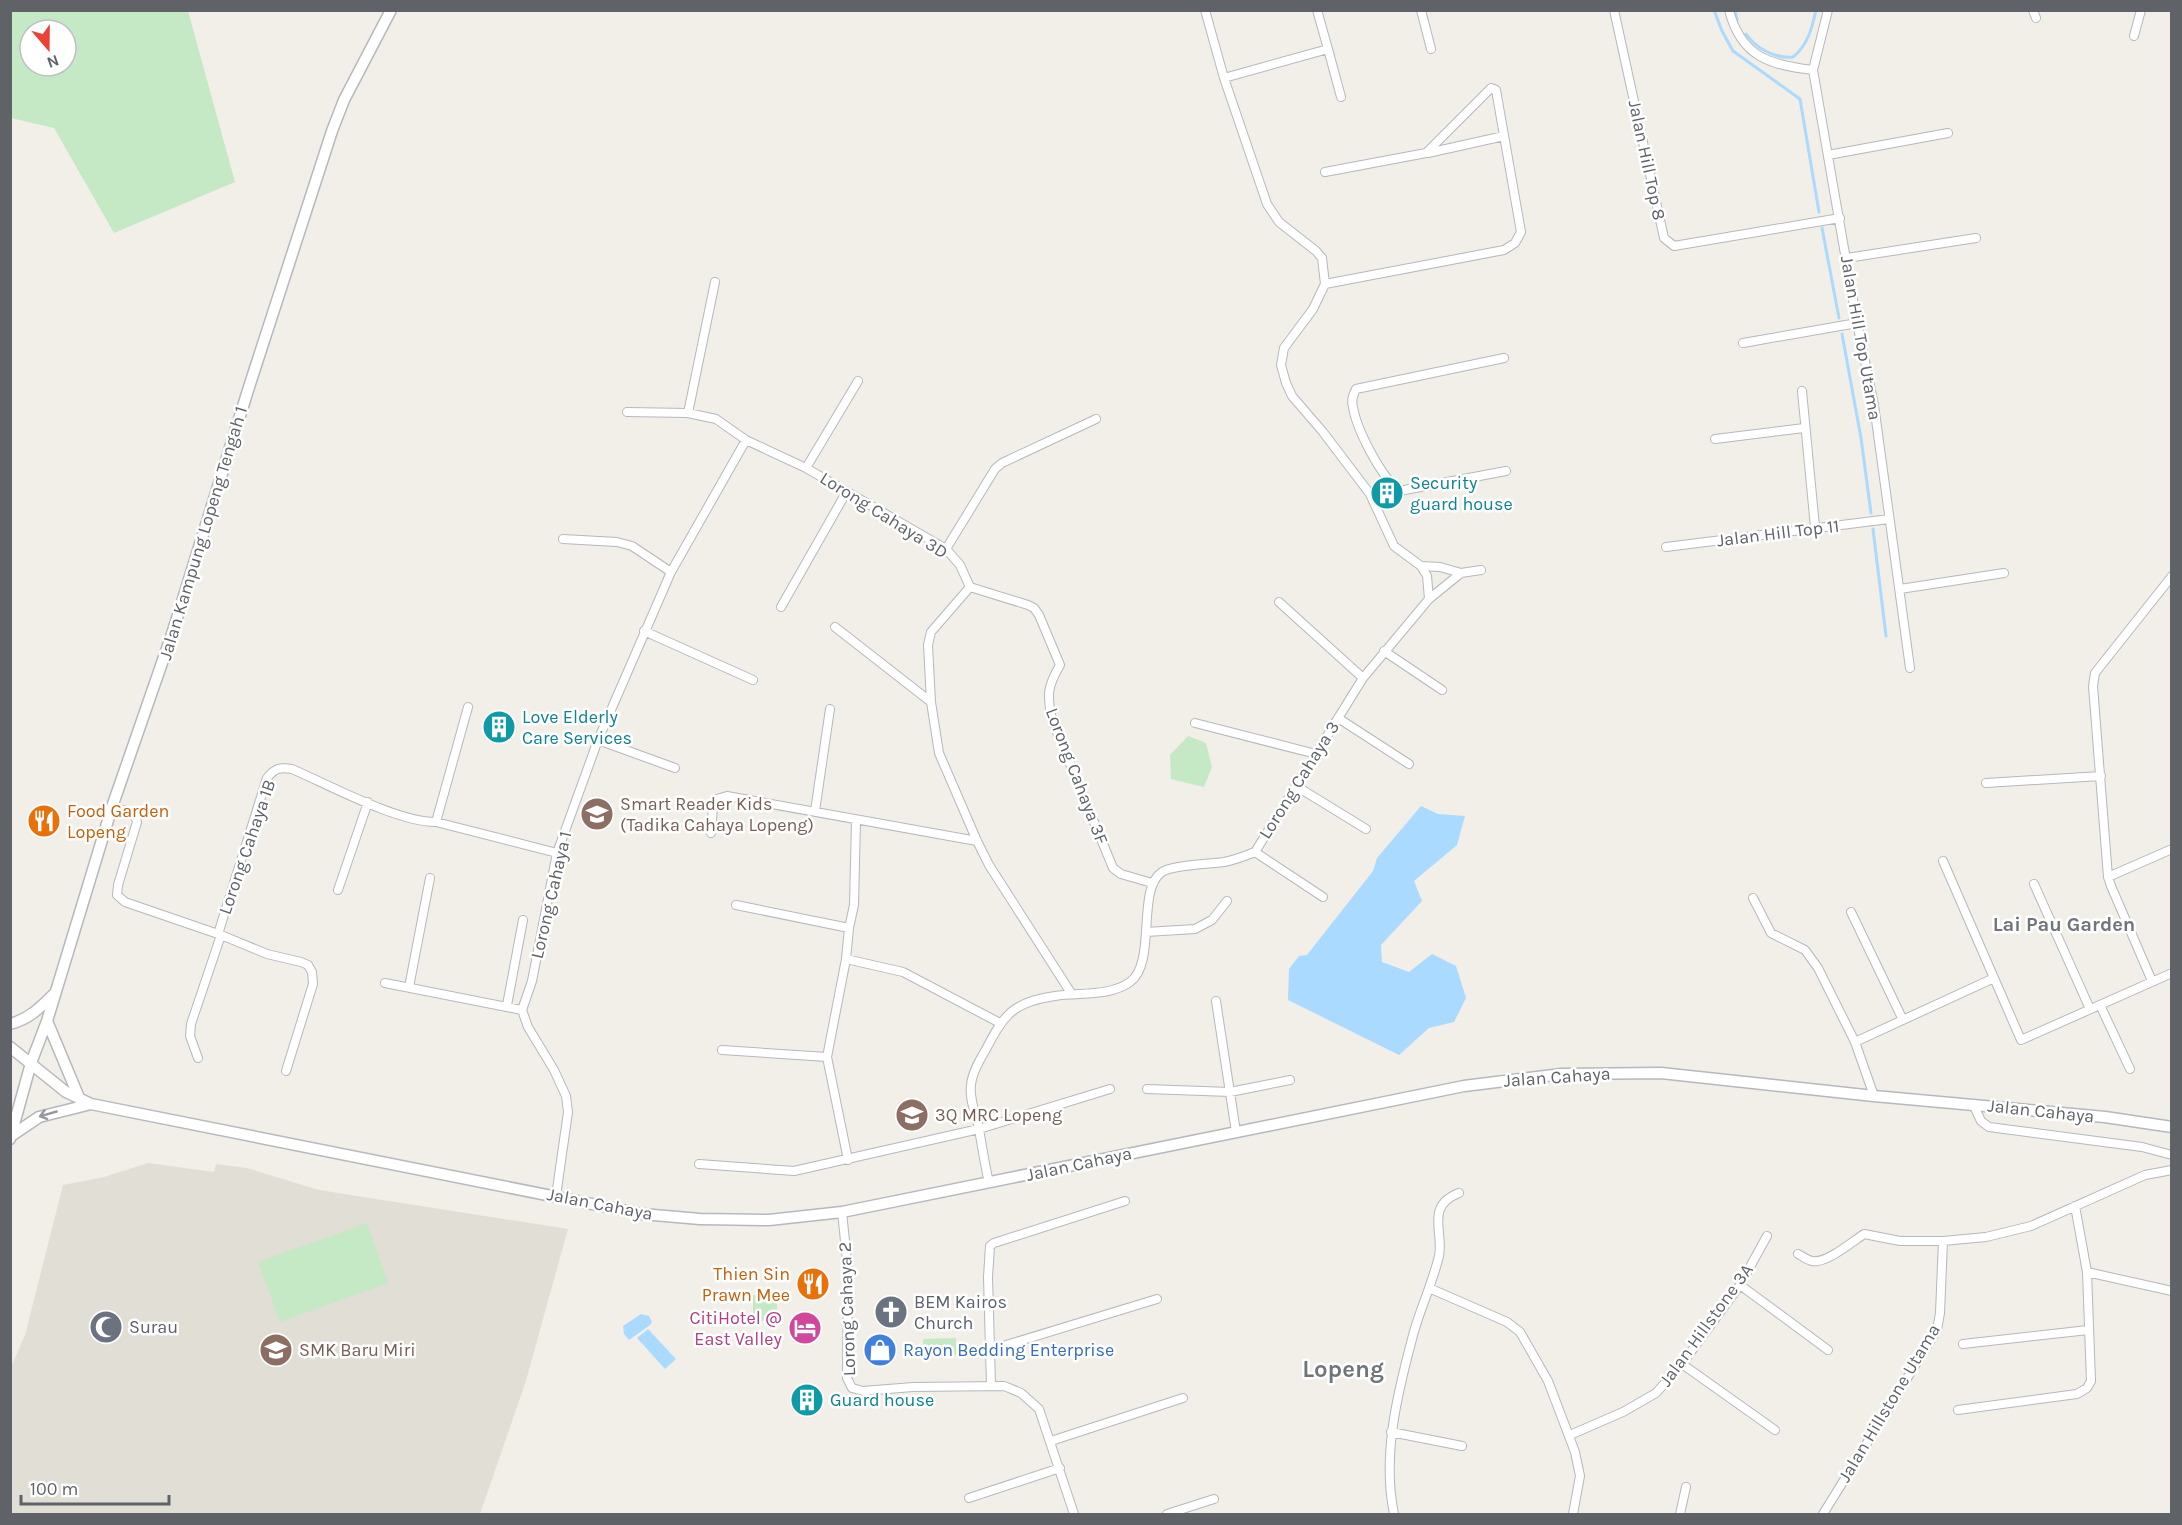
<svg xmlns="http://www.w3.org/2000/svg" width="2182" height="1525" viewBox="0 0 2182 1525" font-family="Karla,sans-serif">
  <style>
    .education { fill: #e1ded6 }
    .green { fill: #c5e8c5; fill-rule: evenodd }
    .water { fill: #aadaff }
    .lines { fill: none; stroke-linecap: round; stroke-linejoin: round }
    .stream { stroke: #aadaff; stroke-width: 3 }
    .minor-casing { stroke: #b5b8bc; stroke-width: 10 }
    .tertiary-casing { stroke: #b5b8bc; stroke-width: 13 }
    .minor { stroke: #fff; stroke-width: 8 }
    .tertiary { stroke: #fff; stroke-width: 10 }
    .oneway { stroke: #979a9d }
    .labels { text-anchor: middle; stroke-width: 5; stroke-linejoin: round; paint-order: stroke }
    .street-label { font-size: 18px; fill: #5f6368; stroke: #fff }
    .culture-label { font-size: 18px; fill: #0d838f; stroke: #fff; text-anchor: start }
    .education-label { font-size: 18px; fill: #785e54; stroke: #fff; text-anchor: start }
    .food-label { font-size: 18px; fill: #c56008; stroke: #fff; text-anchor: start }
    .worship-label { font-size: 18px; fill: #5b616d; stroke: #fff; text-anchor: start }
    .hotel-label { font-size: 18px; fill: #b23c85; stroke: #fff; text-anchor: end }
    .shop-label { font-size: 18px; fill: #366cbe; stroke: #fff; text-anchor: start }
    .neighbourhood-label { font-size: 20px; font-weight: bold; fill: #70757a; stroke: #fff }
    .district-label { font-size: 24px; font-weight: bold; fill: #70757a; stroke: #fff }
  </style>
  <rect width="100%" height="100%" fill="#f1efe8"/>
  <path class="education" d="M 148,1163 L 214,1172 L 216,1164 L 247,1168 L 319,1190 L 568,1229 L 525,1384 L 480,1514 L 11,1514 L 11,1367 L 25,1335 L 63,1185 L 104,1177 Z"/>
  <path class="green" d="M 11,10 L 188,11 L 235,182 L 114,233 L 54,128 L 11,118 ZM 30,30 L 66,30 L 66,66 L 30,66 Z
    M 1188,736 L 1206,743 L 1212,767 L 1204,787 L 1171,779 L 1170,755 Z
    M 367,1223 L 388,1283 L 280,1322 L 258,1262 Z
    M 753,1295 L 777,1295 L 777,1321 L 753,1321 Z
    M 956,1338 L 956,1355 L 930,1355 L 923,1352 L 923,1339 Z"/>
  <path class="water" d="M 1421,806 L 1438,814 L 1465,816 L 1457,845 L 1414,881 L 1422,901 L 1381,945 L 1382,962 L 1409,972 L 1432,954 L 1456,966 L 1466,998 L 1454,1022 L 1429,1028 L 1399,1055 L 1288,1000 L 1289,969 L 1299,956 L 1307,955 L 1373,871 L 1377,858 Z
    M 641,1314 L 649,1316 L 652,1322 L 650,1325 L 629,1340 L 624,1334 L 623,1326 Z
    M 648,1329 L 676,1359 L 665,1369 L 637,1338 Z"/>
  <g class="lines">
    <path class="stream" d="M 1714,10 L 1722,31 L 1733,51 L 1800,99 L 1819,212
      M 1735,10 L 1737,20
      M 1746,34 C 1756,48 1775,59 1793,57 C 1808,45 1812,28 1816,10
      M 1822,228 L 1839,318
      M 1842,334 L 1861,438 L 1871,513
      M 1873,529 L 1886,636"/>
    <g class="minor-casing">
      <path id="minor" d="M 1205,10 L 1224,78 L 1267,204 L 1279,222 L 1316,251 L 1322,258 L 1325,284
        M 1421,10 L 1431,49
        M 1614,10 L 1664,238 L 1674,246 L 1840,218
        M 1729,10 C 1741,57 1770,65 1813,70
        M 1828,10 L 1813,70 L 1857,323 L 1874,405 L 1910,668
        M 2033,10 L 2036,18
        M 2134,36 L 2141,10
        M 1328,49 L 1341,97
        M 1224,78 L 1328,49 L 1317,10
        M 1428,153 L 1504,136
        M 1828,155 L 1948,133
        M 1325,172 L 1426,153 L 1491,88 L 1496,90 L 1521,232 L 1515,243 L 1504,250 L 1325,284 L 1313,309 L 1284,348 L 1281,365 L 1286,383 L 1292,396 L 1323,432 L 1370,494 L 1394,546 L 1421,566 L 1427,576 L 1429,599
        M 1847,258 L 1976,238
        M 1743,343 L 1857,323
        M 1504,358 L 1356,389 C 1353,395 1351,400 1353,407 C 1357,431 1381,476 1399,491 L 1506,471
        M 1802,391 L 1815,527
        M 627,412 L 688,413 L 716,419 L 746,440 L 806,468 L 946,549 L 960,565 L 970,587 L 931,632 L 928,645 L 931,702 L 939,753 L 977,841 L 989,865 L 1071,993
        M 688,413 L 715,282
        M 1715,439 L 1804,428
        M 806,468 L 858,381
        M 1370,494 L 1391,485
        M 1376,506 L 1394,497 L 1399,491
        M 563,539 L 617,542 L 632,546 L 671,572
        M 1666,547 L 1889,519
        M 946,549 L 995,469 L 1002,463 L 1096,419
        M 1421,566 L 1440,567 L 1461,573
        M 970,587 L 1028,605 L 1034,608 L 1039,615 L 1060,665 C 1047,687 1047,695 1052,720 L 1113,868 L 1121,874 L 1152,883
        M 1900,589 L 2004,573
        M 1279,602 L 1363,678
        M 781,607 L 847,491
        M 835,627 L 931,702
        M 644,631 L 753,680
        M 1384,651 L 1442,690
        M 1338,718 L 1409,764
        M 1195,723 L 1316,754
        M 598,740 L 675,768
        M 1986,783 L 2101,776
        M 1296,786 L 1366,829
        M 112,807 C 122,810 135,811 137,822 L 118,885 L 117,895 L 125,902 L 221,935 L 267,954 L 301,962 L 308,965 L 312,972 L 313,984 L 286,1071
        M 815,811 L 830,709
        M 856,820 L 854,905 L 849,928 L 846,959 L 903,972 L 1000,1023
        M 436,822 L 468,707
        M 711,833 L 713,807 L 717,799 L 727,796 L 977,841
        M 1255,852 L 1323,897
        M 1943,861 L 1994,978
        M 2108,877 L 2172,849
        M 2034,884 L 2090,1009
        M 338,890 L 368,802
        M 1753,898 L 1771,933 L 1805,950 L 1818,968 L 1855,1042 L 1874,1096
        M 736,905 L 849,928
        M 1851,912 L 1903,1020
        M 1146,932 L 1195,929 L 1212,920 L 1227,901
        M 218,934 L 267,778 C 275,768 280,767 292,769 C 329,785 397,822 436,822 L 557,853
        M 846,959 L 827,1057 L 848,1160
        M 2152,981 L 2111,886 L 2108,877 L 2093,686 L 2095,673 L 2172,576
        M 385,983 L 522,1010
        M 409,987 L 430,878
        M 1216,1001 L 1236,1132
        M 507,1005 L 523,920
        M 2100,1005 L 2130,1069
        M 1855,1042 L 1994,978 L 2021,1040 L 2172,973
        M 722,1050 L 827,1057
        M 198,1058 L 190,1036 L 191,1024 L 221,935
        M 1147,1089 L 1230,1092 L 1290,1080
        M 1973,1104 L 1981,1121 L 1989,1127 L 2142,1147 L 2172,1155
        M 699,1164 L 794,1171 L 979,1129 L 1110,1089
        M 989,1183 C 985,1165 982,1147 979,1129 C 976,1115 969,1099 971,1085 C 972,1073 979,1061 985,1051 C 1004,1015 1012,1002 1055,996 C 1079,992 1109,997 1130,982 C 1157,963 1136,889 1162,872 C 1172,865 1210,864 1224,862 C 1235,860 1245,856 1255,852 L 1363,678 L 1429,599 L 1461,573 L 1481,570
        M 556,1196 L 568,1112 L 566,1096 L 554,1070 L 528,1027 L 522,1010 L 532,981 L 557,853 L 598,740 L 671,572 L 746,440
        M 842,1212 L 848,1270 L 847,1378 L 852,1388 L 863,1391 L 913,1387 L 1004,1386 L 1021,1393 L 1039,1409 L 1074,1514
        M 1798,1254 C 1802,1256 1807,1260 1812,1261 C 1826,1264 1852,1242 1864,1234 L 1900,1241 L 1943,1241 L 1986,1237 L 2031,1226 L 2145,1175 L 2172,1170
        M 2087,1272 L 2172,1291
        M 1740,1285 L 1828,1350
        M 1429,1288 L 1507,1322 L 1520,1332 L 1548,1381 L 1575,1452 L 1580,1476 L 1573,1514
        M 1963,1344 L 2088,1330
        M 990,1350 L 1157,1299
        M 1682,1364 L 1775,1430
        M 991,1386 L 988,1277 L 990,1246 L 994,1243 L 1125,1201
        M 1958,1410 L 2077,1394 L 2087,1388 L 2091,1381 L 2087,1272 L 2075,1206
        M 1391,1432 L 1462,1446
        M 1570,1435 L 1623,1412 L 1656,1393 L 1682,1364 L 1740,1285 L 1767,1236
        M 1051,1441 L 1183,1398
        M 969,1498 L 1060,1468
        M 1167,1514 L 1214,1499
        M 1394,1514 C 1382,1457 1397,1395 1412,1339 C 1419,1311 1432,1285 1439,1256 C 1444,1232 1425,1206 1459,1193
        M 1680,1514 L 1686,1487
        M 1823,1514 L 1937,1330 L 1940,1313 L 1943,1241"/>
    </g>
    <g class="tertiary-casing">
      <path id="tertiary" d="M 47,1021 L 80,1100
        M 10,1024 C 29,1019 40,1008 54,994
        M 10,1047 L 66,1092 L 91,1104 L 642,1214 L 700,1219 L 769,1220 L 842,1212 L 1464,1086 L 1562,1074 L 1661,1073 L 1874,1096 L 2105,1117 L 2172,1127
        M 11,1136 L 39,1117 L 91,1104
        M 10,1139 L 31,1063 L 47,1021 L 112,807 L 172,634 L 249,387 L 332,131 L 344,100 L 391,10"/>
    </g>
    <use href="#minor" class="minor"/>
    <use href="#tertiary" class="tertiary"/>
  </g>
  <defs><path id="oneway-shaft" d="M-6 0H5M1.5-3L5.5 0L1.5 3" fill="none" stroke-width="1.6" stroke-linecap="round" stroke-linejoin="round" transform="scale(1.5)"/></defs>
  <use class="oneway" href="#oneway-shaft" transform="translate(48 1114) rotate(164)"/>
  <defs>
    <g id="building-disc" transform="scale(1.725)"><circle r="9.5" fill="#0f9aa8" stroke="#fff"/><path d="M-4-6H4V6H1V3H-1V6H-4ZM-2.5-4.3h1.7v1.8h-1.7ZM.8-4.3h1.7v1.8H.8ZM-2.5-1h1.7V.8h-1.7ZM.8-1h1.7V.8H.8Z" fill="#fff"/></g>
    <g id="school-disc" transform="scale(1.725)"><circle r="9.5" fill="#8d6e63" stroke="#fff"/><path d="M0-5L7-2L0 1L-7-2ZM-4 1L0 2.5L4 1V4Q0 6-4 4Z" fill="#fff"/></g>
    <g id="restaurant-disc" transform="scale(1.725)"><circle r="9.5" fill="#e8710a" stroke="#fff"/><path d="M-5-6h1v4h1v-4h1v4h1v-4h1v5L-1.5 .5V6h-2V.5L-5-1ZM5-6V6H3V1.5H1.5Q1.5-4 5-6Z" fill="#fff"/></g>
    <g id="church-disc" transform="scale(1.725)"><circle r="9.5" fill="#6b7280" stroke="#fff"/><path d="M-1.2-6h2.4v3.5h3.3v2.4h-3.3V6h-2.4V-.1h-3.3v-2.4h3.3Z" fill="#fff"/></g>
    <g id="mosque-disc" transform="scale(1.725)"><circle r="9.5" fill="#6b7280" stroke="#fff"/><path d="M3.5-4.9A6 6 0 1 0 3.5 4.9A5 5 0 1 1 3.5-4.9Z" fill="#fff"/></g>
    <g id="hotel-disc" transform="scale(1.725)"><circle r="9.5" fill="#d1479c" stroke="#fff"/><path d="M-6-4.5h1.5V1H6V5H4.5V3h-9V5H-6ZM-4 0a1.8 1.8 0 1 1 3.6 0ZM.5 0V-2.5h3Q6-2.5 6 0Z" fill="#fff"/></g>
    <g id="shop-disc" transform="scale(1.725)"><circle r="9.5" fill="#3f7fe0" stroke="#fff"/><path d="M-5-2.5h2.3a2.7 3.5 0 0 1 5.4 0H5L5.5 6h-11ZM-1.5-2.5h3a1.5 2.3 0 0 0-3 0Z" fill="#fff"/></g>
  </defs>
  <g fill-rule="evenodd">
    <use href="#building-disc" x="1387" y="493"/>
    <use href="#building-disc" x="499" y="727"/>
    <use href="#school-disc" x="597" y="814"/>
    <use href="#restaurant-disc" x="44" y="821"/>
    <use href="#school-disc" x="912" y="1115"/>
    <use href="#restaurant-disc" x="813" y="1284"/>
    <use href="#church-disc" x="891" y="1312"/>
    <use href="#mosque-disc" x="106" y="1327"/>
    <use href="#hotel-disc" x="805" y="1328"/>
    <use href="#school-disc" x="276" y="1350"/>
    <use href="#shop-disc" x="880" y="1350"/>
    <use href="#building-disc" x="807" y="1400"/>
  </g>
  <g class="labels">
    <g class="street-label">
      <text transform="translate(1647 160) rotate(78)" y="6">Jalan Hill Top 8</text>
      <text transform="translate(1861 338) rotate(80)" y="6">Jalan Hill Top Utama</text>
      <text transform="translate(884 515) rotate(32)" y="6">Lorong Cahaya 3D</text>
      <text transform="translate(203 533) rotate(-73)" y="6">Jalan Kampung Lopeng Tengah 1</text>
      <text transform="translate(1778 533) rotate(-7)" y="6">Jalan Hill Top 11</text>
      <text transform="translate(1077 776) rotate(69)" y="6">Lorong Cahaya 3F</text>
      <text transform="translate(1299 780) rotate(-58)" y="6">Lorong Cahaya 3</text>
      <text transform="translate(247 847) rotate(-71)" y="6">Lorong Cahaya 1B</text>
      <text transform="translate(551 895) rotate(-77)" y="6">Lorong Cahaya 1</text>
      <text transform="translate(1557 1077) rotate(-4)" y="6">Jalan Cahaya</text>
      <text transform="translate(2041 1111) rotate(6)" y="6">Jalan Cahaya</text>
      <text transform="translate(1079 1164) rotate(-12)" y="6">Jalan Cahaya</text>
      <text transform="translate(600 1204) rotate(11)" y="6">Jalan Cahaya</text>
      <text transform="translate(847 1309) rotate(-92)" y="6">Lorong Cahaya 2</text>
      <text transform="translate(1706 1325) rotate(-54)" y="6">Jalan Hillstone 3A</text>
      <text transform="translate(1889 1403) rotate(-59)" y="6">Jalan Hillstone Utama</text>
    </g>
    <g class="culture-label">
      <text x="1410" y="489">Security<tspan x="1410" dy="21">guard house</tspan></text>
      <text x="522" y="723">Love Elderly<tspan x="522" dy="21">Care Services</tspan></text>
      <text x="830" y="1406">Guard house</text>
    </g>
    <g class="education-label">
      <text x="620" y="810">Smart Reader Kids<tspan x="620" dy="21">(Tadika Cahaya Lopeng)</tspan></text>
      <text x="935" y="1121">3Q MRC Lopeng</text>
      <text x="299" y="1356">SMK Baru Miri</text>
    </g>
    <g class="food-label">
      <text x="67" y="817">Food Garden<tspan x="67" dy="21">Lopeng</tspan></text>
      <text x="790" y="1280" text-anchor="end">Thien Sin<tspan x="790" dy="21">Prawn Mee</tspan></text>
    </g>
    <g class="worship-label">
      <text x="914" y="1308">BEM Kairos<tspan x="914" dy="21">Church</tspan></text>
      <text x="129" y="1333">Surau</text>
    </g>
    <g class="hotel-label">
      <text x="782" y="1324">CitiHotel @<tspan x="782" dy="21">East Valley</tspan></text>
    </g>
    <g class="shop-label">
      <text x="903" y="1356">Rayon Bedding Enterprise</text>
    </g>
    <g class="neighbourhood-label">
      <text x="2064" y="931">Lai Pau Garden</text>
    </g>
    <g class="district-label">
      <text x="1343" y="1377">Lopeng</text>
    </g>
  </g>
  <rect width="2182" height="1525" fill="none" stroke="#5f6368" stroke-width="24"/>
  <g transform="translate(48 48) rotate(160)"><circle r="28" fill="#ffffff" stroke="#bfc1c3" stroke-width="1.5"/>
  <path d="M0-4.5L10 22L0 15L-10 22Z" fill="#ea4335"/>
  <text y="-9" font-size="16" font-weight="bold" text-anchor="middle" fill="#5f6368">N</text>
  </g>
  <path d="M21 1495v9h148v-9" fill="none" stroke="#5f6368" stroke-width="3"/>
  <text x="30" y="1495" font-size="18" fill="#5f6368" stroke="#ffffff" stroke-width="4.5" paint-order="stroke">100 m</text>
</svg>
